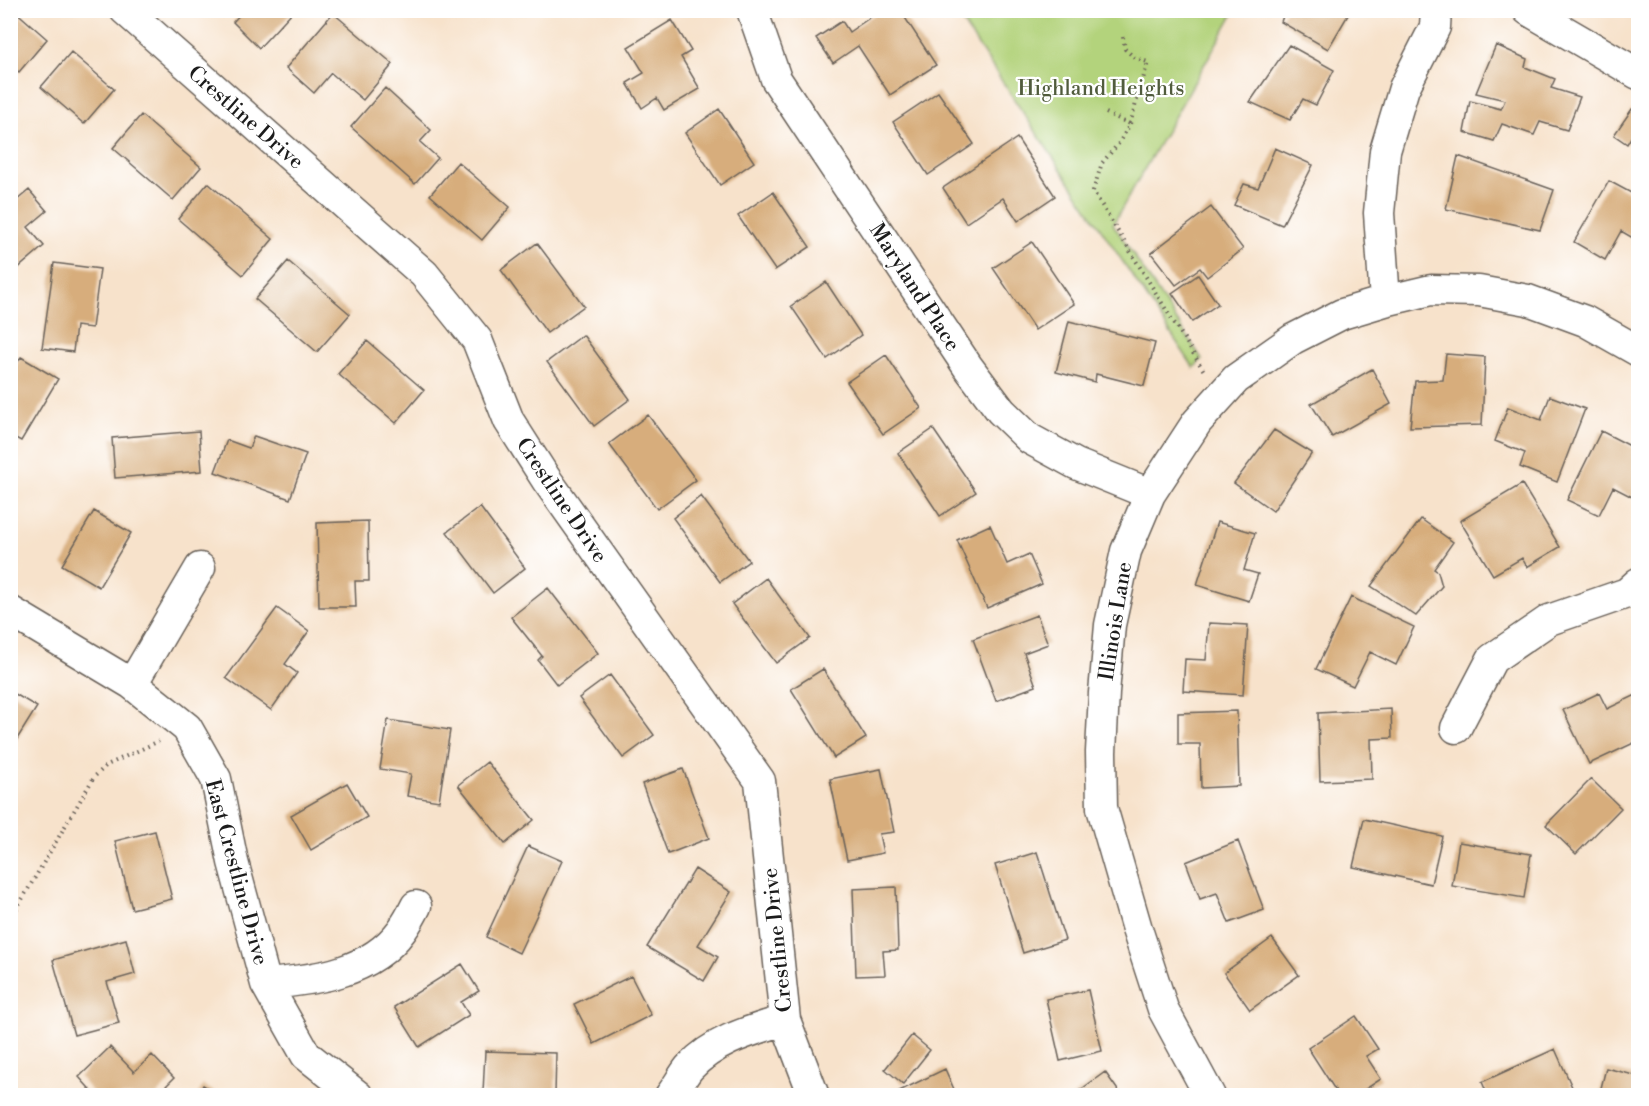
<svg xmlns="http://www.w3.org/2000/svg" width="1649" height="1106" viewBox="0 0 1649 1106" font-family="'Libre Bodoni',serif">
  <style>
    .green { fill: #b3d37b; stroke: #68784c; stroke-width: 1.5 }
    .building { fill: #d7ad7c }
    .lines { fill: none; stroke-linecap: round; stroke-linejoin: round }
    .street-casing { stroke: #696159; stroke-width: 33 }
    .path { stroke: #696159; stroke-width: 4; stroke-dasharray: 1.5 4.5; stroke-linecap: butt }
    .street { stroke: #fff; stroke-width: 30 }
    .labels { text-anchor: middle; stroke-width: 4.5; stroke-linejoin: round; paint-order: stroke }
    .park-label { font-size: 21px; fill: #515c3d; stroke: #fff }
    .street-label { font-size: 21px; fill: #1c1c1c; stroke: #fff }
  </style>
  <rect width="100%" height="100%" fill="#fff"/>
  <filter id="ink" filterUnits="userSpaceOnUse"><feTurbulence type="fractalNoise" baseFrequency=".0167" numOctaves="2"/><feDisplacementMap in="SourceGraphic" scale="12" xChannelSelector="R" yChannelSelector="G"/><feConvolveMatrix kernelMatrix="1 2 1 2 8 2 1 2 1" color-interpolation-filters="sRGB"/></filter>
  <filter id="wash" filterUnits="userSpaceOnUse"><feTurbulence type="fractalNoise" baseFrequency=".008" numOctaves="4" result="noise"/><feDisplacementMap in="SourceGraphic" scale="24" xChannelSelector="R" yChannelSelector="G"/><feGaussianBlur stdDeviation="1.35" result="paint"/><feColorMatrix in="noise" values="0 0 0 0 0 0 0 0 0 0 0 0 0 0 0 0 0 1.4 0 .05"/><feComposite in="paint" operator="in"/></filter>
  <g filter="url(#wash)">
    <rect width="100%" height="100%" fill="#f7e2cb"/>
    <path class="green" d="M 955,11 L 1235,11 L 1113,224 L 1202,359 L 1194,368 Z"/>
    <g id="blocks">
      <path class="building" d="M 10,10 L 14,10 L 47,39 L 19,72 L 10,65 Z
        M 244,10 L 294,10 L 259,48 L 233,22 Z
        M 881,10 L 900,10 L 936,65 L 890,95 L 858,46 L 833,63 L 816,38 L 842,21 L 849,32 Z
        M 1285,10 L 1351,10 L 1328,49 L 1281,22 Z
        M 333,13 L 393,64 L 363,100 L 331,73 L 314,93 L 286,68 Z
        M 672,20 L 691,51 L 681,57 L 700,89 L 664,110 L 657,98 L 642,108 L 627,83 L 644,73 L 628,47 Z
        M 1289,45 L 1334,70 L 1316,105 L 1303,99 L 1290,120 L 1250,102 Z
        M 1496,45 L 1527,59 L 1525,67 L 1555,79 L 1551,88 L 1580,97 L 1567,130 L 1540,122 L 1534,135 L 1502,124 L 1494,141 L 1464,132 L 1470,101 L 1501,109 L 1505,100 L 1476,93 Z
        M 71,52 L 114,89 L 84,124 L 41,87 Z
        M 385,88 L 431,130 L 420,142 L 438,158 L 415,184 L 351,127 Z
        M 938,92 L 974,144 L 928,175 L 893,122 Z
        M 719,109 L 754,162 L 720,185 L 685,133 Z
        M 1632,109 L 1638,113 L 1638,126 L 1627,144 L 1614,135 Z
        M 141,115 L 201,167 L 173,200 L 113,148 Z
        M 1017,138 L 1055,196 L 1018,221 L 1003,198 L 966,223 L 943,188 Z
        M 1275,148 L 1313,165 L 1282,225 L 1234,205 L 1244,184 L 1258,188 Z
        M 1458,156 L 1554,190 L 1540,230 L 1446,209 Z
        M 458,162 L 510,207 L 482,240 L 430,195 Z
        M 1609,181 L 1633,194 L 1638,184 L 1638,241 L 1621,231 L 1605,260 L 1574,242 Z
        M 208,183 L 273,239 L 243,275 L 178,219 Z
        M 29,190 L 47,211 L 28,227 L 44,246 L 10,275 L 10,206 Z
        M 773,192 L 810,247 L 775,270 L 738,216 Z
        M 1211,207 L 1243,249 L 1207,277 L 1200,268 L 1176,285 L 1151,253 Z
        M 1032,242 L 1074,304 L 1035,330 L 993,268 Z
        M 537,243 L 584,306 L 547,333 L 501,270 Z
        M 288,261 L 350,314 L 317,352 L 255,299 Z
        M 54,263 L 100,269 L 92,328 L 76,326 L 73,352 L 42,348 Z
        M 1198,275 L 1218,304 L 1192,322 L 1172,293 Z
        M 826,282 L 861,335 L 827,359 L 791,306 Z
        M 1069,321 L 1155,343 L 1144,386 L 1096,374 L 1095,382 L 1056,372 Z
        M 583,335 L 630,399 L 594,426 L 547,362 Z
        M 367,341 L 424,390 L 396,423 L 338,374 Z
        M 1446,354 L 1485,357 L 1482,425 L 1410,427 L 1415,381 L 1443,380 Z
        M 886,355 L 921,408 L 883,434 L 847,382 Z
        M 21,357 L 58,379 L 21,441 L 10,435 L 10,373 Z
        M 1372,369 L 1391,404 L 1332,437 L 1311,404 Z
        M 1550,396 L 1585,409 L 1557,482 L 1520,467 L 1525,453 L 1495,441 L 1508,407 L 1541,420 Z
        M 648,415 L 696,480 L 657,509 L 609,444 Z
        M 933,429 L 976,492 L 940,516 L 898,453 Z
        M 1274,430 L 1312,453 L 1273,511 L 1234,483 Z
        M 199,431 L 202,471 L 115,478 L 112,438 Z
        M 1601,431 L 1638,450 L 1638,500 L 1613,487 L 1599,515 L 1567,500 Z
        M 254,436 L 306,454 L 290,499 L 215,472 L 227,440 L 249,448 Z
        M 1522,484 L 1560,547 L 1527,567 L 1522,558 L 1493,575 L 1460,521 Z
        M 701,496 L 749,561 L 720,582 L 673,518 Z
        M 480,507 L 525,568 L 493,593 L 447,532 Z
        M 94,511 L 131,533 L 99,587 L 62,565 Z
        M 1421,519 L 1453,542 L 1434,569 L 1438,572 L 1442,586 L 1416,616 L 1371,586 Z
        M 368,521 L 369,581 L 355,581 L 356,607 L 319,607 L 317,523 Z
        M 1217,522 L 1255,533 L 1244,570 L 1258,574 L 1249,601 L 1197,585 Z
        M 990,525 L 1007,564 L 1029,554 L 1042,584 L 987,608 L 957,540 Z
        M 766,578 L 810,638 L 776,663 L 732,604 Z
        M 548,588 L 598,653 L 557,685 L 538,660 L 542,656 L 511,617 Z
        M 1351,597 L 1414,627 L 1396,665 L 1370,652 L 1353,686 L 1316,669 Z
        M 277,608 L 309,631 L 285,664 L 297,673 L 271,710 L 226,678 Z
        M 1037,615 L 1048,644 L 1024,653 L 1036,686 L 996,701 L 973,639 Z
        M 1209,623 L 1248,625 L 1243,695 L 1183,691 L 1185,659 L 1206,660 Z
        M 823,669 L 866,738 L 834,758 L 791,689 Z
        M 610,675 L 654,735 L 623,758 L 579,698 Z
        M 10,691 L 37,707 L 12,747 L 10,746 Z
        M 1599,693 L 1607,709 L 1636,695 L 1638,701 L 1638,741 L 1589,764 L 1563,710 Z
        M 1391,709 L 1392,738 L 1371,739 L 1372,779 L 1320,781 L 1318,713 Z
        M 1237,711 L 1239,786 L 1201,788 L 1200,744 L 1178,744 L 1178,713 Z
        M 388,720 L 450,730 L 439,801 L 407,796 L 411,774 L 380,769 Z
        M 487,762 L 534,820 L 505,844 L 458,785 Z
        M 683,769 L 709,838 L 668,854 L 642,784 Z
        M 881,769 L 894,832 L 879,834 L 883,853 L 847,860 L 830,779 Z
        M 1591,779 L 1621,808 L 1576,854 L 1546,825 Z
        M 347,783 L 367,817 L 311,850 L 291,815 Z
        M 1364,819 L 1442,836 L 1431,884 L 1353,867 Z
        M 155,831 L 172,899 L 132,909 L 115,841 Z
        M 1238,841 L 1264,910 L 1229,923 L 1217,893 L 1200,899 L 1186,862 Z
        M 1459,842 L 1531,854 L 1524,898 L 1452,886 Z
        M 528,846 L 562,861 L 519,953 L 486,937 Z
        M 1037,852 L 1065,940 L 1023,953 L 995,865 Z
        M 695,869 L 731,892 L 698,945 L 718,957 L 704,981 L 647,947 Z
        M 896,887 L 898,950 L 883,951 L 885,975 L 856,976 L 853,889 Z
        M 1272,938 L 1299,975 L 1250,1010 L 1224,973 Z
        M 126,939 L 135,974 L 107,982 L 119,1023 L 74,1035 L 53,960 Z
        M 462,964 L 479,991 L 461,1002 L 469,1015 L 419,1047 L 394,1007 Z
        M 631,976 L 651,1015 L 594,1044 L 574,1004 Z
        M 1088,990 L 1102,1051 L 1060,1061 L 1046,999 Z
        M 1356,1016 L 1378,1049 L 1366,1056 L 1381,1079 L 1355,1096 L 1339,1096 L 1308,1048 Z
        M 912,1035 L 930,1050 L 903,1084 L 885,1069 Z
        M 110,1047 L 134,1072 L 152,1055 L 174,1078 L 156,1096 L 96,1096 L 79,1077 Z
        M 1555,1049 L 1576,1096 L 1488,1096 L 1482,1082 Z
        M 485,1051 L 556,1053 L 555,1095 L 483,1093 Z
        M 1606,1068 L 1638,1076 L 1638,1096 L 1599,1096 Z
        M 945,1069 L 957,1096 L 889,1096 Z
        M 1105,1072 L 1122,1096 L 1072,1096 Z
        M 203,1085 L 221,1096 L 197,1096 Z"/>
    </g>
  </g>
  <g filter="url(#ink)">
    <use href="#blocks" fill-opacity="0" stroke="#696159" stroke-width="1.5"/>
    <g class="lines">
      <g class="street-casing">
        <path id="street" d="M 125,10 L 424,274 L 477,340 L 509,421 L 546,479 L 760,781 L 785,1020 L 814,1096
          M 752,10 L 776,79 L 968,367 L 1001,411 L 1030,439 L 1076,464 L 1150,494
          M 1528,10 L 1638,74
          M 1385,301 L 1431,290 L 1479,291 L 1528,300 L 1585,321 L 1638,351
          M 10,611 L 132,684 L 187,728 L 216,779 L 233,862 L 266,984 L 306,1055 L 358,1096
          M 132,684 L 200,568
          M 1456,728 L 1492,659 L 1549,620 L 1627,593 L 1638,583
          M 266,984 C 315,980 371,973 402,930 C 407,923 412,914 416,906
          M 670,1096 C 677,1087 682,1077 689,1068 C 715,1040 750,1031 785,1020
          M 1210,1096 L 1163,1009 L 1137,929 L 1102,808 L 1101,752 L 1104,693 L 1110,625 L 1126,551 L 1150,494 L 1197,422 L 1236,379 L 1293,339 L 1342,314 L 1385,301 L 1379,213 L 1385,151 L 1404,88 L 1435,27 L 1436,10"/>
      </g>
      <path class="path" d="M 1123,37 L 1125,49 L 1135,58 L 1148,62 L 1130,124 L 1119,143 L 1102,163 L 1093,191 L 1204,371
        M 1106,113 L 1130,124
        M 10,920 L 94,777 L 107,765 L 159,741"/>
      <use href="#street" class="street"/>
    </g>
  </g>
  <g class="labels">
    <g class="park-label">
      <text x="1101" y="95">Highland Heights</text>
    </g>
    <g class="street-label">
      <text transform="translate(246 117) rotate(41)" y="7">Crestline Drive</text>
      <text transform="translate(915 287) rotate(57)" y="7">Maryland Place</text>
      <text transform="translate(562 500) rotate(56)" y="7">Crestline Drive</text>
      <text transform="translate(1115 621) rotate(-81)" y="7">Illinois Lane</text>
      <text transform="translate(237 872) rotate(75)" y="7">East Crestline Drive</text>
      <text transform="translate(777 940) rotate(-96)" y="7">Crestline Drive</text>
    </g>
  </g>
  <rect width="1649" height="1106" fill="none" stroke="#fff" stroke-width="36"/>
</svg>
